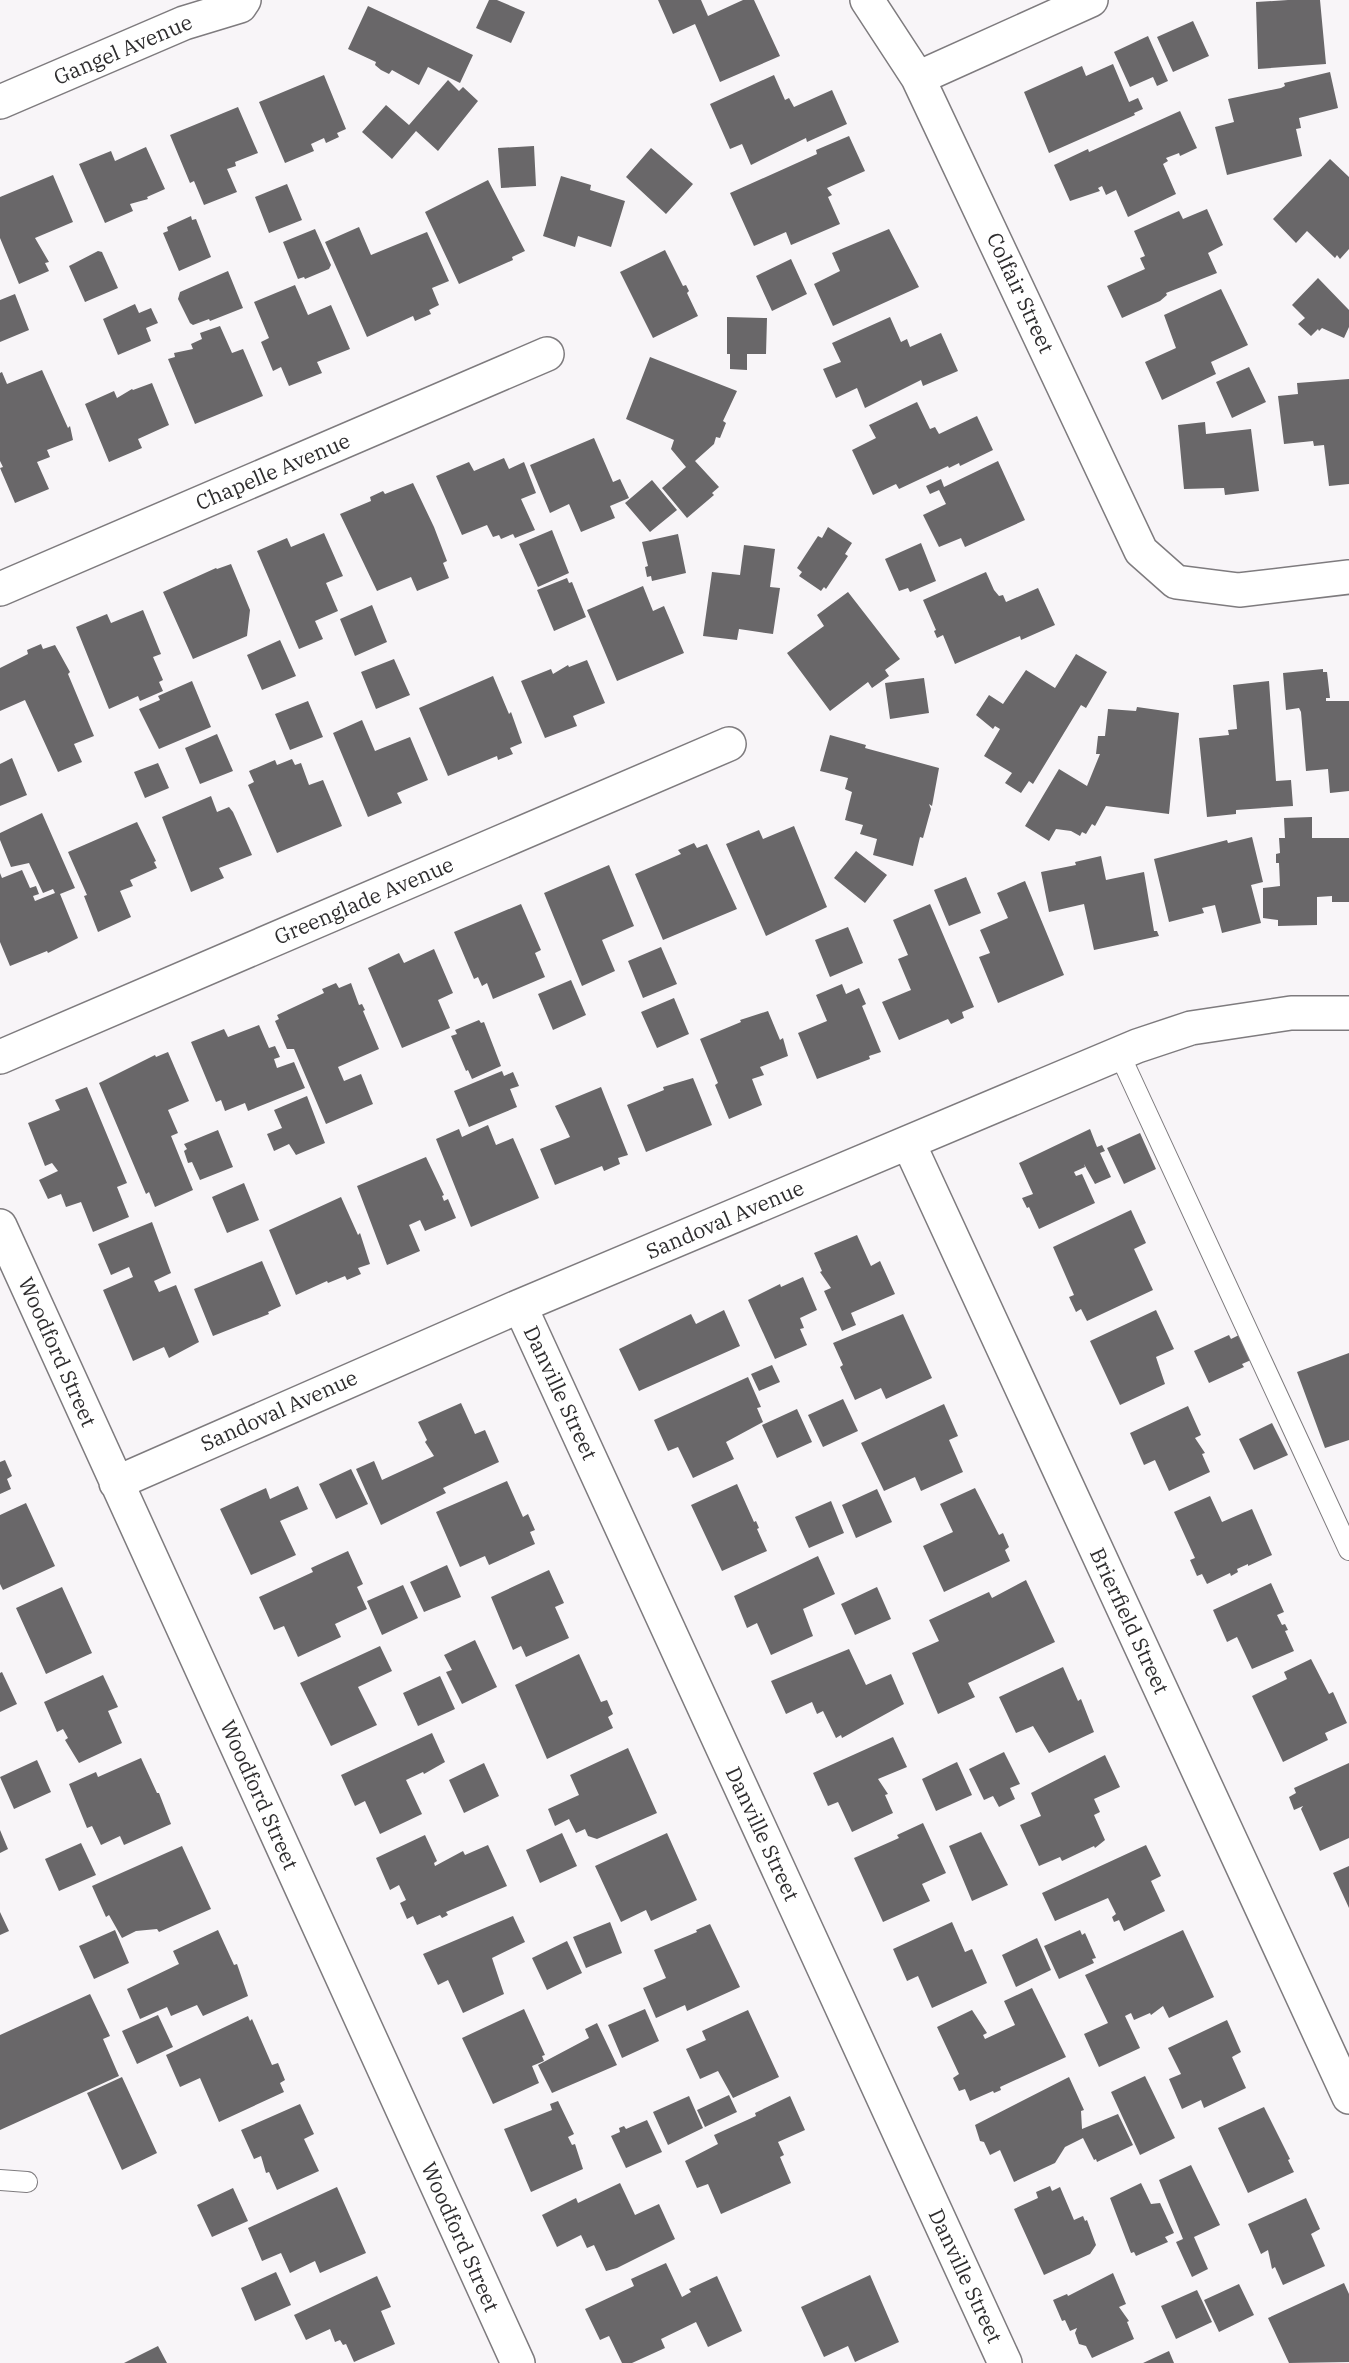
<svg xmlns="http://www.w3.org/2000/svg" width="1349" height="2363" viewBox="0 0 1349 2363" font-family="'IBM Plex Serif',serif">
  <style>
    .building { fill: #696769 }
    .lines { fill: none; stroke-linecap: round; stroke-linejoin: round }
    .lane-casing { stroke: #7e7b7e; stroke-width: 22 }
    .street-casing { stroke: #7e7b7e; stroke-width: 36 }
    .lane { stroke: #fff; stroke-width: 20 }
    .street { stroke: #fff; stroke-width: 33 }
    .labels { text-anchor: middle; stroke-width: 6; stroke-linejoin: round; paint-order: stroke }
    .street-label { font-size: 21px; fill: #2e2d2e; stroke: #fff }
  </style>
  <rect width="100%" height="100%" fill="#f8f5f8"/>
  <path class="building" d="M 489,0 L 497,0 L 525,12 L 511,43 L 476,28 Z
    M 658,0 L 701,0 L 708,16 L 743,0 L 754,0 L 780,56 L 720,82 L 695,24 L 673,34 Z
    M 1288,0 L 1320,0 L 1326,64 L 1258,69 L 1256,2 Z
    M 368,6 L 473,55 L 460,83 L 428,67 L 419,85 L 392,70 L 389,74 L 381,70 L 375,65 L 376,62 L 348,49 Z
    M 1193,21 L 1209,56 L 1173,72 L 1157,37 Z
    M 1148,36 L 1168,81 L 1157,86 L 1153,77 L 1130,87 L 1114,52 Z
    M 1113,64 L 1129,102 L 1138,98 L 1143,109 L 1134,113 L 1135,115 L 1049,153 L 1024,92 L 1082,66 L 1086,76 Z
    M 1330,72 L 1338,108 L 1299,118 L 1301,128 L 1296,129 L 1302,156 L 1227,175 L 1215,127 L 1234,122 L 1228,99 L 1281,88 L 1285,86 L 1284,83 Z
    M 324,75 L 346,129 L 337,133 L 339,137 L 326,143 L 324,138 L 311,144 L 314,151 L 285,163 L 259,102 Z
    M 774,75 L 785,100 L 789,98 L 794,107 L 832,90 L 847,124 L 807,142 L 806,138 L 751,165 L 742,144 L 730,149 L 710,104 Z
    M 448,80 L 459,91 L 463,87 L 478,101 L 438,151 L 416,131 L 392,159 L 362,132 L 386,105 L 409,125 Z
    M 238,107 L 258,153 L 235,162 L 236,166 L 227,169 L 237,192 L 204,205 L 194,181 L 190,183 L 170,135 Z
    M 1180,111 L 1197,148 L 1180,156 L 1179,153 L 1166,158 L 1168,161 L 1163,164 L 1176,194 L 1128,217 L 1116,190 L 1106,195 L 1102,186 L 1098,188 L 1100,191 L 1070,201 L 1054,165 L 1088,149 L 1089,152 Z
    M 849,136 L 865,171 L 827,188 L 832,195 L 828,197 L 840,224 L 791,245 L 786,232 L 754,246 L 730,193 L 817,154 L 816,150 Z
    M 534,146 L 536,186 L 501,188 L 498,148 Z
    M 146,147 L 165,189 L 147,197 L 148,199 L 130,204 L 133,211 L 105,223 L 79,164 L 111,151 L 115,161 Z
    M 651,148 L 693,184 L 666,214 L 626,177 Z
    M 1330,159 L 1349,177 L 1349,249 L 1340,259 L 1337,255 L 1335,258 L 1307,231 L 1296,243 L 1273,219 Z
    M 53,175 L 73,222 L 35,238 L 49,262 L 45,263 L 49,271 L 19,284 L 0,238 L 0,197 Z
    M 561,176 L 591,185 L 590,190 L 625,201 L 611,247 L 578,236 L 575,247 L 543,236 Z
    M 488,180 L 525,251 L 512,257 L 513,260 L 459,284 L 425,212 Z
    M 287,184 L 302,220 L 269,233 L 255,197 Z
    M 1207,209 L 1223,245 L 1208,253 L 1217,273 L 1166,293 L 1167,295 L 1160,301 L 1122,318 L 1107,286 L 1145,269 L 1140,258 L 1145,256 L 1134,231 L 1179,211 L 1183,219 Z
    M 191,216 L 192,220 L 196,219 L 211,257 L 179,271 L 163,233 L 168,231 L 167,227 Z
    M 359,227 L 371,255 L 427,232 L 449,281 L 432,288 L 439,305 L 429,310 L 431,314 L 415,321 L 413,316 L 367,337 L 325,242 Z
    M 315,229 L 331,265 L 329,269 L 305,279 L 304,277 L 298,279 L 283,242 Z
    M 889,229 L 919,287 L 833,326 L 814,284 L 840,271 L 832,253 Z
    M 665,250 L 683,286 L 686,285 L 689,291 L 687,293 L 698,316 L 653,338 L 620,272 Z
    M 98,251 L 102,252 L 118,288 L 85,302 L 69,266 Z
    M 791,259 L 807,294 L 772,311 L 756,276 Z
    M 228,271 L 243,308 L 210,321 L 209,319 L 193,325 L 190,323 L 178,299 L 180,292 Z
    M 1318,278 L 1349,310 L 1349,327 L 1344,338 L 1322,328 L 1319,331 L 1318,329 L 1311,336 L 1298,324 L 1305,318 L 1292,305 Z
    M 295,285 L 308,315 L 331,305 L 350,349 L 317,362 L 322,373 L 289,386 L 281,367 L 273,371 L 261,342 L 269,338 L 254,302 Z
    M 1221,289 L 1248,345 L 1211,362 L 1216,374 L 1162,400 L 1145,362 L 1176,348 L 1164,315 Z
    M 15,294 L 29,330 L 0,342 L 0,300 Z
    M 135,304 L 139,313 L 151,308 L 158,323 L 146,328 L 151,341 L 118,355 L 103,319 Z
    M 727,317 L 767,318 L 766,354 L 747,354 L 747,370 L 730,369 L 730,354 L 727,354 Z
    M 890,317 L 901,342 L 907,339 L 910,347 L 941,333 L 958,371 L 923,386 L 921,380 L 865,408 L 857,388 L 836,398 L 823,369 L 841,362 L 832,343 Z
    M 220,326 L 232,353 L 243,349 L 263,396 L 195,424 L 168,359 L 175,357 L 174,353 L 193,349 L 191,344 L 202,339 L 200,333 Z
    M 650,357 L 737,391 L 723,421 L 726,423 L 720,438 L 716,437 L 714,444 L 695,461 L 719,487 L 712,493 L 714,495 L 687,518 L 662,488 L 686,467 L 671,449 L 674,440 L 626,419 Z
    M 1249,367 L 1266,402 L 1232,418 L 1216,382 Z
    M 42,370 L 68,428 L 70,426 L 73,440 L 47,450 L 50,457 L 37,462 L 49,489 L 15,503 L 0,468 L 3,467 L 0,461 L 0,373 L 2,372 L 7,384 Z
    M 1349,379 L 1349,484 L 1329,486 L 1324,445 L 1314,446 L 1313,441 L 1284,444 L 1278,396 L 1298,394 L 1297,383 Z
    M 152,383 L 169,425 L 138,439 L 142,448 L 109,462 L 85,404 L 114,391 L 117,398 L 132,389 L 133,390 Z
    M 917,402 L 930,429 L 935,427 L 939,434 L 977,416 L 993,450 L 960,466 L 959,463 L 949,468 L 948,466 L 899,489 L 896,484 L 873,495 L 852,450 L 876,438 L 869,425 Z
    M 1205,422 L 1206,434 L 1251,429 L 1259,491 L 1225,495 L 1224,488 L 1184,489 L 1178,425 Z
    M 594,438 L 613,482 L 620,479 L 629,498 L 610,506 L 615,518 L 581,532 L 569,504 L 550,513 L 530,465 Z
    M 504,458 L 509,469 L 524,462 L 536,493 L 521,499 L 535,530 L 515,538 L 513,534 L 501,539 L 499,535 L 493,537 L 487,525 L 462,535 L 436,476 L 469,462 L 474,471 Z
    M 998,461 L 1025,520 L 965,547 L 961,538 L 939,547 L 923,515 L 946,504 L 939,490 L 930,494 L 926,486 L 941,479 L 944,487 Z
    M 652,480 L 677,510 L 650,532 L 625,503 Z
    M 413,483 L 434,527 L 447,561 L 443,563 L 449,578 L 417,591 L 411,577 L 377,591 L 340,514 L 371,501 L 370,497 L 383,491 L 385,494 Z
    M 828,527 L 852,543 L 845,554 L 848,556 L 826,589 L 824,587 L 821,591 L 799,576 L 802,572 L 797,568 L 818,536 L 822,538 Z
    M 552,530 L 569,573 L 538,587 L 519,544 Z
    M 324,533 L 343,576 L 326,583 L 338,611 L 315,621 L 323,639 L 299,649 L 257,551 L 287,538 L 291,547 Z
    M 678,534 L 686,573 L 652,581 L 651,576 L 647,577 L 645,567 L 648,566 L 642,542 Z
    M 921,543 L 936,581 L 910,592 L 908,588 L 899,591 L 885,559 Z
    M 744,545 L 775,549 L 770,587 L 780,588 L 773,634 L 739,629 L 737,640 L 703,636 L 712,572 L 740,575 Z
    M 231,564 L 250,610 L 247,636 L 193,659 L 163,592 L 216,568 L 217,569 Z
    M 986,572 L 994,590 L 999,596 L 1003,595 L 1006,602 L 1038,588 L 1055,625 L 1021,640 L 1020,636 L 955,664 L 943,635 L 937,638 L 934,631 L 936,630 L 923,600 Z
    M 567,578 L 569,583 L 572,582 L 586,617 L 554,631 L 537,590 Z
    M 643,586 L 653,611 L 664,606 L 684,653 L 617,681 L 587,610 Z
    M 848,592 L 900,659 L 885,670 L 889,676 L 872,688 L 868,682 L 830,711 L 787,653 L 824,626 L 817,615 Z
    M 372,605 L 387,642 L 355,656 L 340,619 Z
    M 143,610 L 161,654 L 153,657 L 163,680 L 159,682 L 163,691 L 140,701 L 138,696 L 109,709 L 76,627 L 107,614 L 111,623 Z
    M 280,640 L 296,676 L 262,690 L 247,655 Z
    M 41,644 L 43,649 L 55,645 L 70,672 L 68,674 L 94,736 L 74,744 L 82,762 L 58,772 L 25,700 L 0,711 L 0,668 L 28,654 L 27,650 Z
    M 1076,654 L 1107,672 L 1086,708 L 1081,705 L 1033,784 L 1029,781 L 1021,793 L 1005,783 L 1012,773 L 984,756 L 1000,729 L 995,726 L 993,729 L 976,715 L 989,695 L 1003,704 L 1026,670 L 1055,688 Z
    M 394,659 L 410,695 L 376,709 L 361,672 Z
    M 587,660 L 605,703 L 573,716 L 577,726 L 545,738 L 521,681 L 551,669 L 553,674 L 568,665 L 569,667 Z
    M 1323,669 L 1323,672 L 1327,672 L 1330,698 L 1326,698 L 1326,701 L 1349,701 L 1349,791 L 1330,793 L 1328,769 L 1306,771 L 1301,712 L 1299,708 L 1286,710 L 1283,673 Z
    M 493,676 L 509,714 L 511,712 L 522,743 L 510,748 L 513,754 L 498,760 L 497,756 L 448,776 L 419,708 Z
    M 924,678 L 929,713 L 890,719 L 885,683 Z
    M 192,681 L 211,727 L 159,749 L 139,709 L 160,700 L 158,696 Z
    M 1269,681 L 1276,781 L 1291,780 L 1293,806 L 1236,810 L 1236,814 L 1207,817 L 1199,738 L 1229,735 L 1228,730 L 1237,729 L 1233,685 Z
    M 308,701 L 323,737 L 290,750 L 275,714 Z
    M 1137,707 L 1179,713 L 1169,814 L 1106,806 L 1095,826 L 1092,824 L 1086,834 L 1082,832 L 1080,836 L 1071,831 L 1056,829 L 1049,841 L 1025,826 L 1059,769 L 1087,786 L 1100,754 L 1096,754 L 1098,736 L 1105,736 L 1108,709 L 1136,711 Z
    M 362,720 L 375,751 L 410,737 L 428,780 L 397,793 L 402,803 L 368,817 L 333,733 Z
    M 217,734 L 233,771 L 200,784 L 185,748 Z
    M 830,735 L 866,745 L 865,748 L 939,768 L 932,806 L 929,804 L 931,809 L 923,838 L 920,837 L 913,866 L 873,855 L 877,839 L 860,834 L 863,825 L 845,820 L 852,792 L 845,789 L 848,778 L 820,771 Z
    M 12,758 L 27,795 L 0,806 L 0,764 Z
    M 292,759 L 295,765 L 301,763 L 309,785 L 323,780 L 342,826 L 277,853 L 248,785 L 254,782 L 249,771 L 275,760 L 277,765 Z
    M 158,763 L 169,788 L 145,798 L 134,772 Z
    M 211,796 L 217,812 L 229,807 L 233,812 L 252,855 L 219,868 L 224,878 L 191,892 L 162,817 Z
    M 42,813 L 75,888 L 60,894 L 78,938 L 48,953 L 47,951 L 10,966 L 0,942 L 0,873 L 2,878 L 22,870 L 30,888 L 36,886 L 39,894 L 33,896 L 35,901 L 55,893 L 53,889 L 43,893 L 29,863 L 11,867 L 0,840 L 0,833 Z
    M 1312,817 L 1312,838 L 1349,838 L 1349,902 L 1332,902 L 1332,896 L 1317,897 L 1317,925 L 1278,926 L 1278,920 L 1263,918 L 1263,888 L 1280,886 L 1279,863 L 1276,863 L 1276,854 L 1280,853 L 1279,838 L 1285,838 L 1284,818 Z
    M 137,822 L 156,861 L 154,862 L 157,868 L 130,880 L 133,886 L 120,891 L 131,917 L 98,932 L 84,896 L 87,895 L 68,852 Z
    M 794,826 L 827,907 L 766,936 L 726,844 L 759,830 L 763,839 Z
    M 1252,837 L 1263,882 L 1251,885 L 1261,923 L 1222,933 L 1215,905 L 1202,908 L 1204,913 L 1169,922 L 1154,859 L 1227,840 L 1228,843 Z
    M 694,843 L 697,848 L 707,844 L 737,909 L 663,940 L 635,874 L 681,854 L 678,850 Z
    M 856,851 L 887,875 L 865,903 L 834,878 Z
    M 1101,856 L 1106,880 L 1144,872 L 1154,931 L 1157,931 L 1159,936 L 1094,950 L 1084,904 L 1049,912 L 1041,872 L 1076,865 L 1075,862 Z
    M 609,865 L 634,926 L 602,940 L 615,971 L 582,986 L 544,893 Z
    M 966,877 L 981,913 L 949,926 L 934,890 Z
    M 1025,881 L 1064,975 L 998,1003 L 979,957 L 990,953 L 980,930 L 1008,918 L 997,893 Z
    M 521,904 L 541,950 L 535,953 L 545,977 L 493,999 L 487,983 L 482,986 L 478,977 L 474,979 L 454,932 Z
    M 930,904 L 974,1007 L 962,1012 L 964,1018 L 951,1024 L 948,1019 L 899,1040 L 882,1002 L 911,990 L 898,959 L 908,955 L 893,920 Z
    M 848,927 L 863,963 L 830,977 L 815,940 Z
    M 661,947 L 677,984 L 643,998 L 628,961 Z
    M 434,949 L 453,993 L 438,1000 L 450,1028 L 402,1048 L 368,968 L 399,953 L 404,963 Z
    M 571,980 L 586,1015 L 553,1030 L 538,994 Z
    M 336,983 L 339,988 L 351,983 L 359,1005 L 362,1004 L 365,1010 L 363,1011 L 379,1049 L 338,1067 L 344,1081 L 361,1074 L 373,1104 L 326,1124 L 294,1049 L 287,1049 L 275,1021 L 279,1019 L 277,1015 L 324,993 L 322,989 Z
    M 842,984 L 846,994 L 859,988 L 866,1004 L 862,1006 L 881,1052 L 869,1056 L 870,1059 L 817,1079 L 798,1033 L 827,1021 L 816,995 Z
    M 674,998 L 689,1034 L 657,1048 L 641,1012 Z
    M 768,1011 L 780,1040 L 783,1038 L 788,1056 L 760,1067 L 764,1075 L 752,1079 L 762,1105 L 729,1119 L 715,1085 L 718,1083 L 700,1039 L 741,1022 L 740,1020 Z
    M 479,1020 L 481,1023 L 484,1022 L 501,1066 L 472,1079 L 468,1070 L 466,1071 L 451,1036 L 457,1034 L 455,1030 Z
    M 259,1025 L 269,1048 L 275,1046 L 280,1057 L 274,1059 L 277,1068 L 294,1062 L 305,1088 L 248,1111 L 245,1103 L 225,1111 L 221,1100 L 216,1102 L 191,1042 L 224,1029 L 228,1037 Z
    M 168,1052 L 189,1101 L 168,1110 L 178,1133 L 171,1136 L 193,1190 L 155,1207 L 149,1192 L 146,1194 L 99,1083 L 155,1055 L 156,1057 Z
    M 502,1071 L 504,1076 L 513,1072 L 519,1086 L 510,1089 L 517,1107 L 469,1127 L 454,1091 Z
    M 693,1078 L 712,1125 L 646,1152 L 627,1105 L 664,1090 L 663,1087 Z
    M 87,1087 L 127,1183 L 117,1187 L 129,1217 L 93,1232 L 81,1202 L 66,1207 L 61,1194 L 48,1199 L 39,1180 L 58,1171 L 52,1163 L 45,1166 L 28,1123 L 60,1110 L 55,1100 Z
    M 601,1087 L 628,1155 L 618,1158 L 620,1164 L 604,1171 L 602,1166 L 555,1185 L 540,1149 L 570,1137 L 555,1106 Z
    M 307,1096 L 325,1143 L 296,1155 L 289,1144 L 274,1151 L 267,1134 L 282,1128 L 274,1110 Z
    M 488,1125 L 496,1145 L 513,1138 L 539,1198 L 471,1227 L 436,1139 L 459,1129 L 462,1137 Z
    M 1090,1129 L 1097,1147 L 1102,1145 L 1105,1151 L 1100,1153 L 1111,1177 L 1095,1184 L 1084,1164 L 1085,1167 L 1074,1172 L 1076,1176 L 1082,1174 L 1095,1203 L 1039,1229 L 1029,1207 L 1027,1208 L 1022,1198 L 1033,1194 L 1019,1163 Z
    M 218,1130 L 233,1167 L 200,1180 L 192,1162 L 188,1163 L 184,1151 L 187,1149 L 184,1144 Z
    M 1140,1133 L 1156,1169 L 1124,1184 L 1107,1148 Z
    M 426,1157 L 444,1195 L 442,1196 L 444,1201 L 448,1199 L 456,1218 L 425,1231 L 420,1220 L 409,1225 L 420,1251 L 387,1265 L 357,1186 Z
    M 244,1183 L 259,1220 L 227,1233 L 212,1197 Z
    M 341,1197 L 358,1235 L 360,1233 L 370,1264 L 358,1268 L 361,1274 L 347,1280 L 345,1276 L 328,1283 L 327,1281 L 296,1295 L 269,1230 Z
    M 1131,1210 L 1146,1243 L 1134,1249 L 1153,1290 L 1087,1321 L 1081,1309 L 1076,1312 L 1069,1297 L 1074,1295 L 1053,1247 Z
    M 152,1222 L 171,1273 L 154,1281 L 159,1292 L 176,1285 L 199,1342 L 169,1358 L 164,1347 L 133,1361 L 103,1290 L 133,1277 L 129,1267 L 111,1275 L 98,1244 Z
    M 857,1235 L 871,1266 L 880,1261 L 895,1294 L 851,1313 L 856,1325 L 842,1331 L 824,1291 L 831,1288 L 820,1272 L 822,1271 L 814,1253 Z
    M 262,1261 L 281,1306 L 268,1312 L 269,1314 L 213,1336 L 194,1289 Z
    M 803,1277 L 817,1310 L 800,1318 L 804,1328 L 800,1329 L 807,1345 L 775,1359 L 748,1300 L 780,1284 L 781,1287 Z
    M 724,1310 L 740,1346 L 639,1391 L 619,1349 L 691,1314 L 696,1324 Z
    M 1156,1310 L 1174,1349 L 1156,1357 L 1165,1384 L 1120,1405 L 1090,1341 Z
    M 903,1314 L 932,1378 L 886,1399 L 881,1388 L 855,1400 L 840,1367 L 843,1365 L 833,1343 Z
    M 1229,1335 L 1231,1339 L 1239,1335 L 1251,1360 L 1242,1364 L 1244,1367 L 1209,1383 L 1194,1351 Z
    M 1349,1353 L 1349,1440 L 1325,1448 L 1297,1372 Z
    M 772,1365 L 780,1382 L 759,1391 L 751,1374 Z
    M 748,1377 L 761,1407 L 757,1408 L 763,1422 L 726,1442 L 734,1459 L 693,1478 L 678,1447 L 668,1451 L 654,1420 Z
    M 843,1399 L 858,1431 L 823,1447 L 808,1415 Z
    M 461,1403 L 475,1434 L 485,1430 L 499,1462 L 443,1488 L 446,1493 L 381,1525 L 356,1469 L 374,1461 L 382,1480 L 434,1456 L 425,1442 L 427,1440 L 418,1422 Z
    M 944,1404 L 958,1436 L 949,1440 L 963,1472 L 921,1491 L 915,1477 L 884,1491 L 861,1443 Z
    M 1188,1406 L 1201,1435 L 1195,1438 L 1205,1453 L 1202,1454 L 1210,1472 L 1169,1491 L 1155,1460 L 1144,1465 L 1130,1433 Z
    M 797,1409 L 812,1442 L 777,1458 L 762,1425 Z
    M 1272,1423 L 1288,1455 L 1254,1470 L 1239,1439 Z
    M 5,1460 L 12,1476 L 7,1479 L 11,1489 L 0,1494 L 0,1462 Z
    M 351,1469 L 368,1504 L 336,1519 L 319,1484 Z
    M 507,1481 L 523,1517 L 528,1514 L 535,1530 L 530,1532 L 535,1544 L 489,1565 L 485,1556 L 460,1567 L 436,1512 Z
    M 737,1484 L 754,1522 L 756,1521 L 759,1528 L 757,1529 L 767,1551 L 722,1571 L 691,1505 Z
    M 298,1486 L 308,1509 L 280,1521 L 296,1555 L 251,1575 L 220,1509 L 266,1488 L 270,1499 Z
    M 975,1488 L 999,1535 L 1003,1533 L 1009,1547 L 1005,1550 L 1010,1561 L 944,1592 L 923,1546 L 953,1532 L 940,1504 Z
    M 877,1489 L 892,1522 L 856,1538 L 842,1505 Z
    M 1210,1496 L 1222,1522 L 1252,1509 L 1272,1555 L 1248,1566 L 1248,1564 L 1237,1569 L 1238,1572 L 1231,1576 L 1230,1573 L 1207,1584 L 1202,1574 L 1197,1576 L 1190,1560 L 1195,1558 L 1174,1512 Z
    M 831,1501 L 844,1533 L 809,1548 L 795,1517 Z
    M 26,1503 L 55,1566 L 3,1590 L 0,1584 L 0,1515 Z
    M 348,1551 L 363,1584 L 357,1587 L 367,1609 L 335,1624 L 341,1637 L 298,1657 L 284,1626 L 274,1630 L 259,1597 L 313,1572 L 311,1568 Z
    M 818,1556 L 835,1594 L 803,1609 L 813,1636 L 771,1655 L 757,1623 L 747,1628 L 734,1596 Z
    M 447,1565 L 461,1597 L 424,1612 L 410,1582 Z
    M 549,1570 L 564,1603 L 555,1607 L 569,1638 L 526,1657 L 521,1646 L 513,1650 L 491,1597 Z
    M 1026,1580 L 1055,1642 L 968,1683 L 975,1697 L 938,1714 L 912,1653 L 939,1641 L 929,1620 L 989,1592 L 992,1598 Z
    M 1271,1583 L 1284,1612 L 1277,1615 L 1282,1625 L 1285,1624 L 1288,1630 L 1285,1631 L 1294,1651 L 1252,1669 L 1237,1637 L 1227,1642 L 1213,1610 Z
    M 403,1585 L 418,1618 L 382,1635 L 367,1601 Z
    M 62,1587 L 92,1653 L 46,1674 L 16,1608 Z
    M 877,1587 L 891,1619 L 855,1635 L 841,1604 Z
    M 475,1640 L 497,1687 L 462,1704 L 446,1672 L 452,1670 L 444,1655 Z
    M 380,1646 L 392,1671 L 358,1687 L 377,1725 L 331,1746 L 300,1683 Z
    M 849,1649 L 866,1685 L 891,1674 L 904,1704 L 842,1738 L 841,1735 L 836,1738 L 823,1711 L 817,1714 L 812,1702 L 786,1714 L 771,1681 Z
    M 579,1654 L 601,1702 L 607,1700 L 613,1714 L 608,1717 L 613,1728 L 547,1759 L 515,1685 Z
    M 1311,1659 L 1329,1694 L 1333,1692 L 1347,1723 L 1325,1733 L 1328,1740 L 1283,1762 L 1252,1696 L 1287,1679 L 1284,1672 Z
    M 1063,1667 L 1078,1701 L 1081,1699 L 1094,1732 L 1049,1753 L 1033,1726 L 1016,1733 L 999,1697 Z
    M 2,1672 L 17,1704 L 0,1712 L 0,1673 Z
    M 103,1675 L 118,1707 L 108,1711 L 122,1743 L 79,1763 L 65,1740 L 68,1738 L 63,1729 L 57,1732 L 44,1702 Z
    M 440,1676 L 455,1709 L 418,1726 L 403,1693 Z
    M 432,1733 L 445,1762 L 424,1774 L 423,1772 L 406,1780 L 422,1814 L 380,1834 L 365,1801 L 355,1806 L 341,1775 Z
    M 893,1737 L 907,1767 L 878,1779 L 888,1794 L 885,1795 L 893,1813 L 852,1832 L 838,1802 L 828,1806 L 813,1773 Z
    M 628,1748 L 657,1813 L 597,1839 L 588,1836 L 585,1829 L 576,1833 L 569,1819 L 555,1826 L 548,1809 L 579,1795 L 570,1775 Z
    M 1004,1752 L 1020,1784 L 1010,1788 L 1015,1799 L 999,1807 L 993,1796 L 984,1800 L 969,1769 Z
    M 1105,1755 L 1120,1787 L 1094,1799 L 1100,1812 L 1094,1815 L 1105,1840 L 1095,1848 L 1094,1846 L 1062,1861 L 1060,1857 L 1039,1866 L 1020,1825 L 1041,1816 L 1031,1793 Z
    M 141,1758 L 157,1793 L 159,1793 L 171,1824 L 124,1845 L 120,1836 L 101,1845 L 92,1826 L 87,1828 L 69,1784 L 96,1772 L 98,1777 Z
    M 37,1760 L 51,1792 L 14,1809 L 0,1777 Z
    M 957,1762 L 972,1795 L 936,1811 L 922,1779 Z
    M 484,1763 L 499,1796 L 464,1813 L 449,1780 Z
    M 1349,1763 L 1349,1838 L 1320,1851 L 1301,1809 L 1303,1806 L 1294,1810 L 1289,1797 L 1296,1793 L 1294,1788 Z
    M 923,1823 L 946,1873 L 922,1884 L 930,1901 L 883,1922 L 854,1858 L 899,1838 L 897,1835 Z
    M 0,1830 L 8,1849 L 0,1853 Z
    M 981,1832 L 1008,1885 L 972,1901 L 949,1846 Z
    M 562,1833 L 577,1866 L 540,1883 L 526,1850 Z
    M 667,1833 L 697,1900 L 651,1921 L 646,1910 L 621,1922 L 595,1866 Z
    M 425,1835 L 437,1861 L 434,1863 L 435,1866 L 463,1851 L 465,1855 L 488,1845 L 507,1886 L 446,1912 L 448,1915 L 442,1918 L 440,1915 L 417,1925 L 413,1916 L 407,1919 L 400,1903 L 406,1900 L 399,1885 L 390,1890 L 376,1858 Z
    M 81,1843 L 96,1875 L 59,1891 L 45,1859 Z
    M 1146,1845 L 1161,1876 L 1151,1881 L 1165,1911 L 1124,1931 L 1119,1920 L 1114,1922 L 1112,1917 L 1116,1914 L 1108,1898 L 1055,1921 L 1042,1893 Z
    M 182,1846 L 211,1909 L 159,1932 L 157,1929 L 136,1931 L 122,1938 L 109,1915 L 106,1917 L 92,1886 Z
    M 1349,1866 L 1349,1908 L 1333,1873 Z
    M 0,1912 L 9,1931 L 0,1935 Z
    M 513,1916 L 525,1942 L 492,1958 L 504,1994 L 463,2013 L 448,1980 L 438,1985 L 423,1954 Z
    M 610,1922 L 622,1953 L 586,1968 L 573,1937 Z
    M 952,1922 L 965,1952 L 972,1949 L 987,1983 L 932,2008 L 918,1976 L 907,1981 L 893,1949 Z
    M 710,1924 L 740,1987 L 687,2011 L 685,2005 L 656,2018 L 643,1988 L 666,1978 L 654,1950 L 697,1932 L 696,1930 Z
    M 115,1930 L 129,1963 L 94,1979 L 79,1946 Z
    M 218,1930 L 234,1965 L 237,1964 L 248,1996 L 203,2016 L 197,2005 L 171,2016 L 167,2007 L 140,2019 L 127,1989 L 179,1964 L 173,1951 Z
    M 1080,1930 L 1082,1935 L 1085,1933 L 1096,1958 L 1092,1959 L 1094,1963 L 1059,1979 L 1044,1946 Z
    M 1183,1930 L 1214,1997 L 1169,2018 L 1163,2006 L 1151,2015 L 1150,2013 L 1134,2020 L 1131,2013 L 1125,2016 L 1140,2048 L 1099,2067 L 1084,2034 L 1108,2023 L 1085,1975 Z
    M 1037,1938 L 1051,1970 L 1016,1987 L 1002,1955 Z
    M 567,1941 L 582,1973 L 547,1990 L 532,1958 Z
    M 1032,1988 L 1066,2057 L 1000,2087 L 1001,2090 L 994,2093 L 993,2091 L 970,2101 L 965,2089 L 959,2091 L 953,2078 L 959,2074 L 937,2027 L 972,2010 L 987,2033 L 983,2035 L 985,2039 L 1015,2025 L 1004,2001 Z
    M 90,1994 L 110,2036 L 103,2039 L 119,2076 L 0,2130 L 0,2035 Z
    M 524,2009 L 545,2055 L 542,2056 L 544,2061 L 532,2066 L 539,2083 L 493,2104 L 462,2038 Z
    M 645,2009 L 659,2041 L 622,2058 L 608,2025 Z
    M 748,2010 L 779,2077 L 733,2098 L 718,2071 L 700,2079 L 686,2049 L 706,2040 L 702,2031 Z
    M 158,2015 L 173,2047 L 137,2064 L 122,2031 Z
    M 248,2016 L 250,2021 L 252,2019 L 272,2065 L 278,2063 L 285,2080 L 280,2083 L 284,2092 L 219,2122 L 200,2078 L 180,2087 L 166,2055 Z
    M 1227,2020 L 1241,2052 L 1232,2057 L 1246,2088 L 1204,2108 L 1201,2100 L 1182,2109 L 1169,2079 L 1181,2074 L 1168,2048 Z
    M 597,2023 L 617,2065 L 552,2093 L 538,2065 L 589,2038 L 585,2029 Z
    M 1145,2076 L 1175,2138 L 1140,2155 L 1111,2092 Z
    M 122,2077 L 157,2153 L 122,2170 L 87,2093 Z
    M 1069,2077 L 1084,2110 L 1081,2111 L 1082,2129 L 1118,2114 L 1133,2145 L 1097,2162 L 1096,2159 L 1094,2160 L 1083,2138 L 1065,2147 L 1055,2163 L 1014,2182 L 1000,2150 L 990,2155 L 984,2142 L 980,2141 L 975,2125 Z
    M 729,2095 L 737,2112 L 705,2127 L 697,2110 Z
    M 689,2096 L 703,2128 L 668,2145 L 653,2112 Z
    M 790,2096 L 805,2130 L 778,2142 L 784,2155 L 780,2157 L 791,2183 L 721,2214 L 708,2184 L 697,2188 L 685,2161 L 718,2144 L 714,2135 L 756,2116 L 755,2113 Z
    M 558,2101 L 574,2134 L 568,2137 L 572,2145 L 575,2144 L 583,2169 L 531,2192 L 504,2129 L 552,2110 L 550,2104 Z
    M 300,2104 L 314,2134 L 304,2139 L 319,2171 L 277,2190 L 269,2172 L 266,2173 L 261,2156 L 254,2159 L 241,2130 Z
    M 1264,2107 L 1290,2159 L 1288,2160 L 1294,2172 L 1248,2193 L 1218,2128 Z
    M 647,2120 L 662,2152 L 626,2168 L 611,2136 L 620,2132 L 619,2128 L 624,2126 L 626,2129 Z
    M 1191,2165 L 1220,2225 L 1194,2237 L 1208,2269 L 1192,2277 L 1176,2242 L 1183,2239 L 1159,2180 Z
    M 620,2183 L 635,2215 L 659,2204 L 675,2239 L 617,2268 L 606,2271 L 594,2245 L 587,2248 L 581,2235 L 557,2247 L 542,2215 L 576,2198 L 578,2203 Z
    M 1141,2183 L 1151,2204 L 1160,2203 L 1174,2233 L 1165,2237 L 1168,2242 L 1136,2256 L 1134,2252 L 1131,2253 L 1110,2198 Z
    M 1050,2186 L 1052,2191 L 1060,2187 L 1074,2220 L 1083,2216 L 1085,2221 L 1087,2220 L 1096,2245 L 1090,2254 L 1044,2275 L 1014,2209 L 1038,2198 L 1036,2192 Z
    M 337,2187 L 366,2253 L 320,2273 L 315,2261 L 290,2273 L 281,2253 L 262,2261 L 248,2228 Z
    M 233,2188 L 248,2221 L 212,2237 L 197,2205 Z
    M 1306,2198 L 1320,2229 L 1311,2234 L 1325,2266 L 1283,2285 L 1275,2267 L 1272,2269 L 1268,2250 L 1261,2254 L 1248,2224 Z
    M 666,2263 L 682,2297 L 691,2292 L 689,2289 L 717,2276 L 742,2331 L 708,2347 L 696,2322 L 661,2339 L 665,2348 L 632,2363 L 622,2363 L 609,2336 L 600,2340 L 585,2309 L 634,2286 L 631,2279 Z
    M 276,2272 L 291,2305 L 255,2321 L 241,2288 Z
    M 1113,2273 L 1126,2304 L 1119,2307 L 1129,2321 L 1127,2322 L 1134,2339 L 1092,2358 L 1086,2346 L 1079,2344 L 1075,2333 L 1077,2328 L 1070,2331 L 1065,2320 L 1062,2321 L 1053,2300 L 1067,2294 L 1068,2296 Z
    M 870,2275 L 899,2342 L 855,2362 L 848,2346 L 824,2357 L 801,2307 Z
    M 377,2276 L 391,2307 L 381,2311 L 395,2344 L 354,2362 L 346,2344 L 343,2345 L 340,2340 L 335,2342 L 330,2329 L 306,2340 L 294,2315 Z
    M 1344,2283 L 1349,2294 L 1349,2362 L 1289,2363 L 1268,2318 Z
    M 1239,2284 L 1254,2315 L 1219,2332 L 1204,2300 Z
    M 1197,2290 L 1212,2322 L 1176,2339 L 1161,2306 Z
    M 158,2346 L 167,2363 L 124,2363 Z
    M 1169,2351 L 1174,2363 L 1143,2363 Z"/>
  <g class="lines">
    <g class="lane-casing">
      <path id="lane" d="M 1119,1053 L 1349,1550
        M 0,2180 L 27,2182"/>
    </g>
    <g class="street-casing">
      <path id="street" d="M 867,0 L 918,78 L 1141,551 L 1176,582 L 1239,590 L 1349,577
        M 918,78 L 1091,0
        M 0,102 L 184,23 L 240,6 L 244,0
        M 0,589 L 547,354
        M 0,1057 L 729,744
        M 909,1144 L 1349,2097
        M 0,1226 L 518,2363
        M 520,1306 L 1005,2363
        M 116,1483 L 520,1306 L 1137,1046 L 1191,1028 L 1291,1013 L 1349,1013"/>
    </g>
    <use href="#lane" class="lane"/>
    <use href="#street" class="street"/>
  </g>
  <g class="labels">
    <g class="street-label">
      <text transform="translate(123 50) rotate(-23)" y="7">Gangel Avenue</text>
      <text transform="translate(1020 293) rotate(65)" y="7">Colfair Street</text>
      <text transform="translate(273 472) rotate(-23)" y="7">Chapelle Avenue</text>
      <text transform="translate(364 901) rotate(-23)" y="7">Greenglade Avenue</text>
      <text transform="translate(725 1220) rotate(-23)" y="7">Sandoval Avenue</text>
      <text transform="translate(57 1352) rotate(66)" y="7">Woodford Street</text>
      <text transform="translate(560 1393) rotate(65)" y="7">Danville Street</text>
      <text transform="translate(279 1411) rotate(-24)" y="7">Sandoval Avenue</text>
      <text transform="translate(1129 1621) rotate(65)" y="7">Brierfield Street</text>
      <text transform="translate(259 1795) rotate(66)" y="7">Woodford Street</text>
      <text transform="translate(762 1834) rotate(65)" y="7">Danville Street</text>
      <text transform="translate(460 2237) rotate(66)" y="7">Woodford Street</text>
      <text transform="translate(965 2276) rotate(65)" y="7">Danville Street</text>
    </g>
  </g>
</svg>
